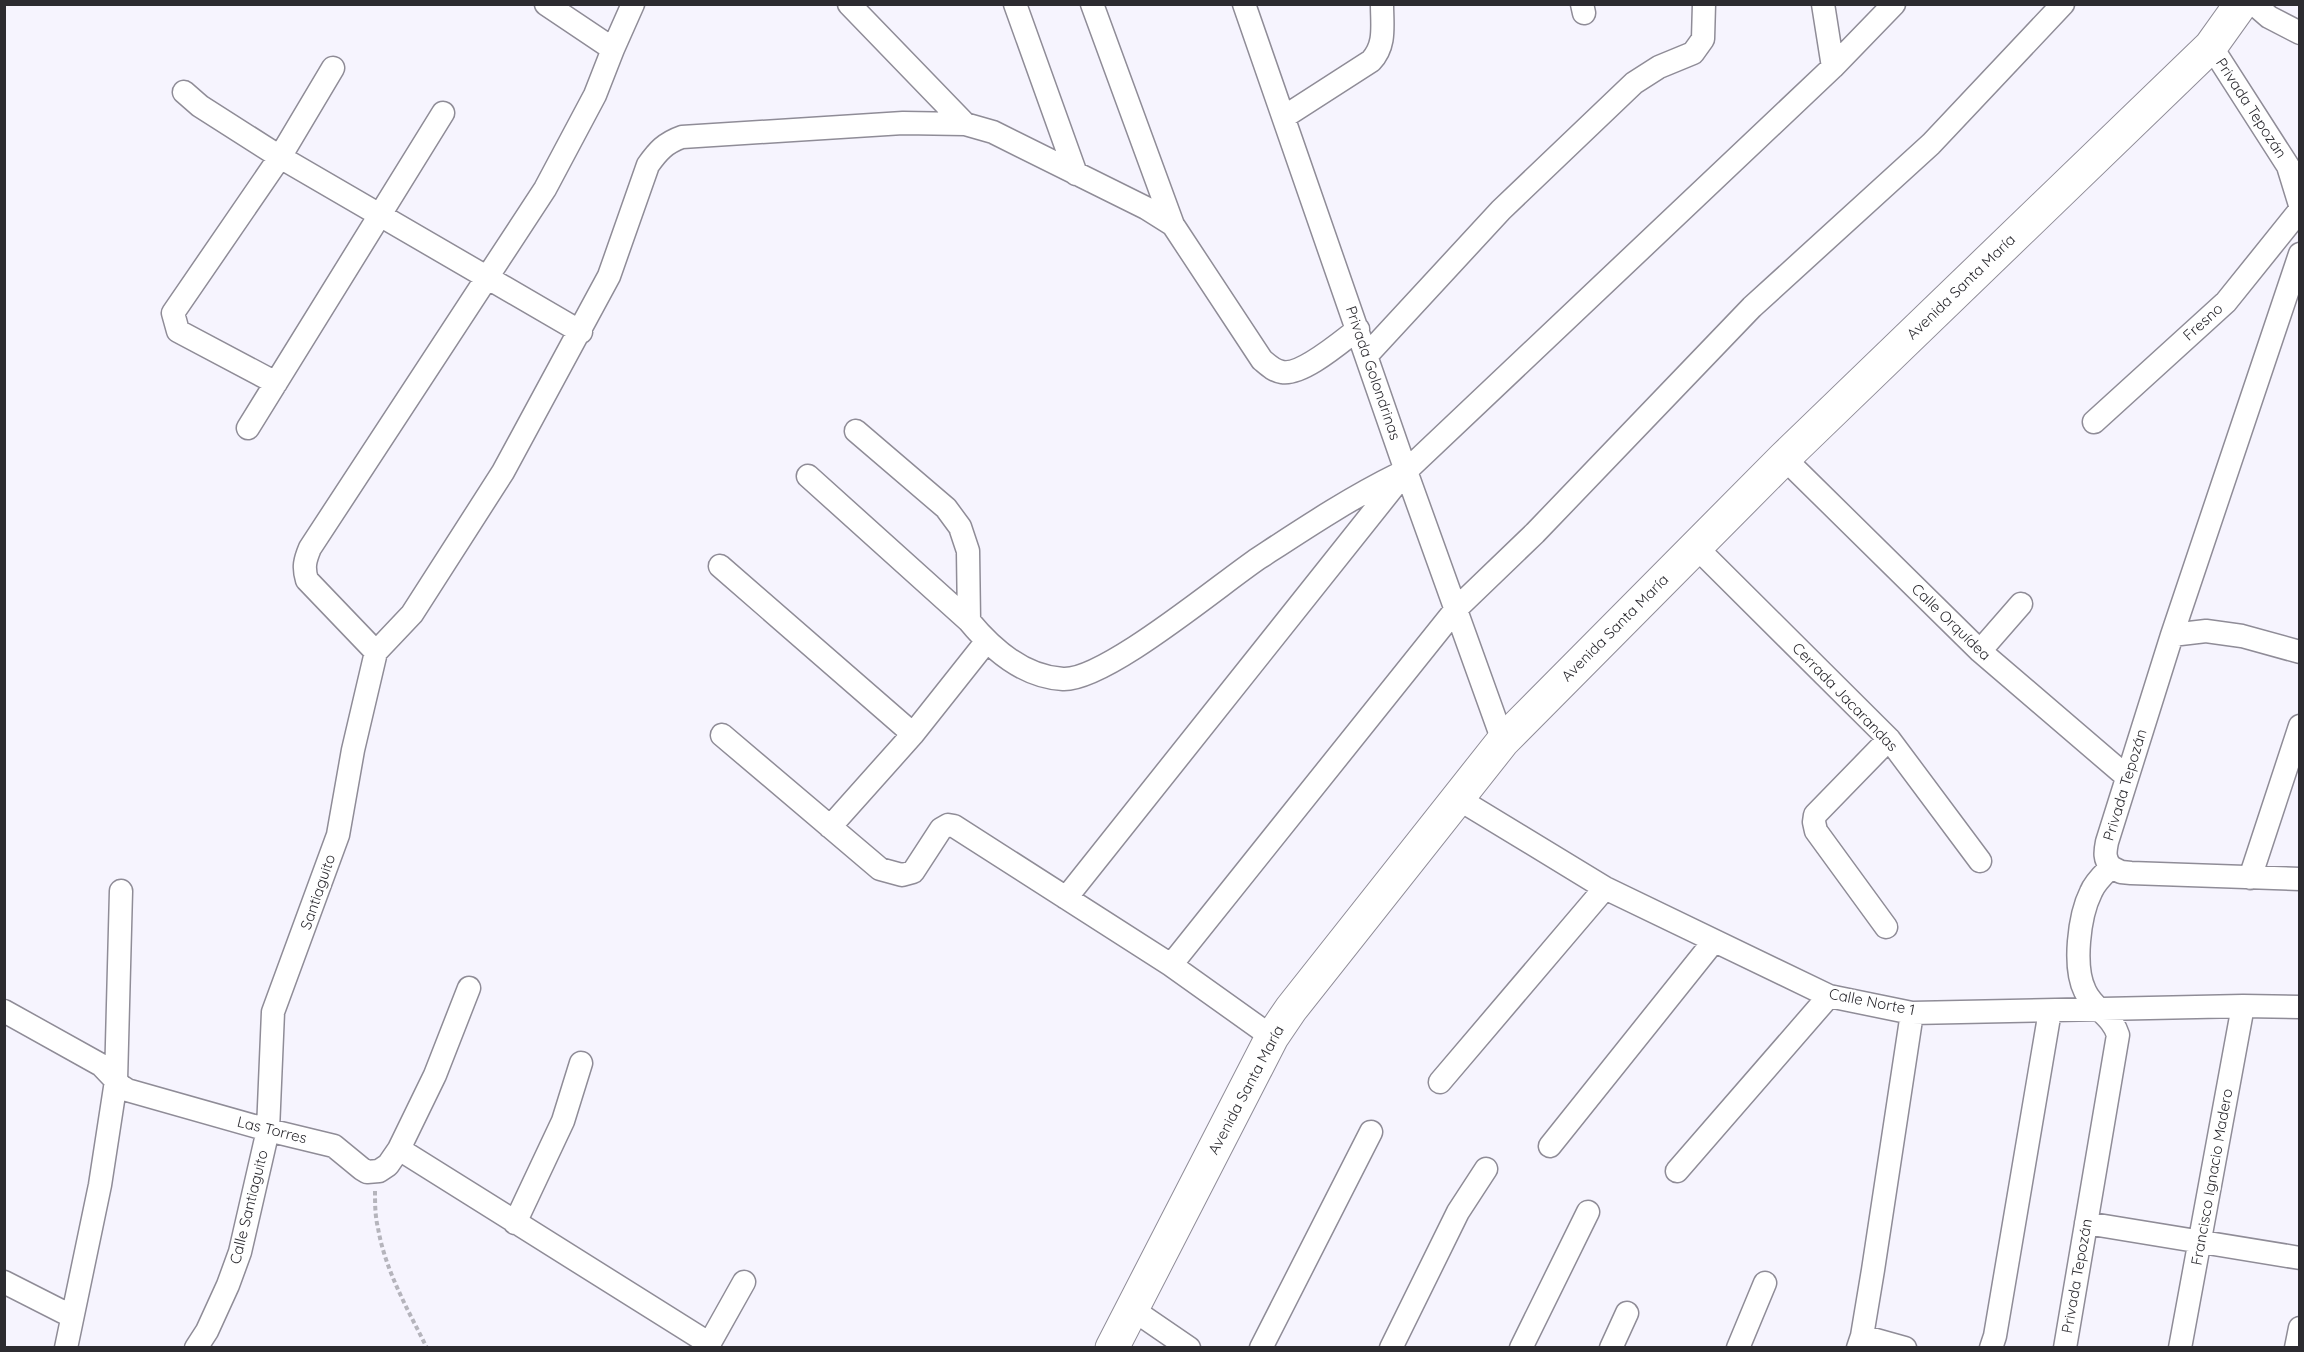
<svg xmlns="http://www.w3.org/2000/svg" width="2304" height="1352" viewBox="0 0 2304 1352" font-family="Quicksand,sans-serif">
  <style>
    .lines { fill: none; stroke-linecap: round; stroke-linejoin: round }
    .minor-casing { stroke: #8f8c97; stroke-width: 25 }
    .secondary-casing { stroke: #8f8c97; stroke-width: 35 }
    .path { stroke: #b5b4bc; stroke-width: 4; stroke-dasharray: 4.5 3; stroke-linecap: butt }
    .minor { stroke: #fff; stroke-width: 22 }
    .secondary { stroke: #fff; stroke-width: 33 }
    .labels { text-anchor: middle; stroke-width: 5; stroke-linejoin: round; paint-order: stroke }
    .street-label { font-size: 15px; fill: #2c2b30; stroke: #fff }
  </style>
  <rect width="100%" height="100%" fill="#f6f4fe"/>
  <g class="lines">
    <g class="minor-casing">
      <path id="minor" d="M 546,4 L 613,49
        M 849,4 L 965,124
        M 1015,4 L 1076,174
        M 1092,4 L 1173,225
        M 1244,4 L 1406,471 L 1503,741
        M 1582,4 L 1584,13
        M 1823,4 L 1833,67
        M 2254,4 L 2269,17 L 2300,33
        M 2211,46 L 2288,166 L 2300,205
        M 184,92 L 200,106 L 280,157 L 581,332
        M 1284,117 L 1371,61 C 1386,45 1382,26 1382,4
        M 1367,355 L 1501,210 L 1634,83 L 1659,67 L 1693,53 L 1703,39 L 1704,4
        M 276,383 L 178,331 L 173,313 L 280,157 L 333,68
        M 2094,422 L 2226,302 L 2300,210
        M 248,428 L 443,113
        M 856,431 L 946,508 L 960,527 L 968,551 L 969,621
        M 1784,458 L 1980,651 L 2127,777
        M 808,476 L 969,621 C 992,649 1024,677 1063,679 C 1105,681 1219,585 1259,558 C 1305,528 1350,498 1399,474
        M 1696,547 L 1889,739 L 1980,861
        M 720,566 L 913,734
        M 2172,635 L 2206,631 L 2242,636 L 2300,652
        M 1980,651 L 2021,604
        M 376,652 L 412,614 L 503,472 L 609,276 L 648,165 C 658,151 665,143 682,137 L 903,123 L 965,124 L 993,132 L 1146,208 L 1173,225 L 1262,360 C 1268,365 1274,371 1282,372 C 1302,376 1342,341 1358,329
        M 376,652 L 307,580 C 303,567 305,560 310,548 L 545,189 L 595,95 L 613,49 L 633,4
        M 722,735 L 880,869 L 902,875 L 913,872 L 941,829 L 948,825 L 954,826 L 1171,965 L 1272,1037
        M 1457,798 L 1605,888 L 1829,996 L 1912,1013 L 2243,1006 L 2300,1007
        M 830,827 L 913,734 L 986,642
        M 2111,867 L 2121,872 L 2131,873 L 2300,879
        M 2250,878 L 2300,726
        M 1066,898 L 1406,471 L 1833,67 L 1894,4
        M 1886,927 L 1816,831 L 1814,822 L 1815,815 L 1889,739
        M 1171,965 L 1456,609 L 1535,533 L 1752,307 L 1931,144 L 2063,4
        M 4,1011 L 101,1065 L 121,1086 L 127,1090 L 268,1130 L 334,1146 L 362,1169 L 367,1172 L 379,1171 L 388,1165 L 399,1149 L 435,1075 L 469,988
        M 1440,1082 L 1605,888
        M 1550,1146 L 1714,941
        M 399,1149 L 710,1344
        M 1677,1171 L 1829,996
        M 515,1223 L 563,1121 L 581,1063
        M 2086,1223 L 2300,1258
        M 4,1282 L 71,1316
        M 1132,1309 L 1189,1348
        M 1862,1336 L 1905,1348
        M 66,1348 L 100,1185 L 116,1081 L 121,891
        M 196,1348 L 207,1331 L 228,1285 L 240,1252 L 268,1130 L 273,1012 L 338,835 L 353,750 L 376,652
        M 707,1348 L 744,1282
        M 1261,1348 L 1371,1132
        M 1391,1348 L 1458,1212 L 1486,1169
        M 1521,1348 L 1588,1212
        M 1611,1348 L 1627,1313
        M 1738,1348 L 1765,1283
        M 1858,1348 L 1862,1336 L 1873,1270 L 1912,1013
        M 1991,1348 L 1995,1336 L 2050,1011
        M 2065,1348 L 2118,1035 C 2112,1015 2093,1009 2085,991 C 2073,967 2079,916 2091,892 C 2095,882 2104,874 2111,867 C 2104,859 2105,852 2107,842 L 2172,635 L 2300,254
        M 2180,1348 L 2243,1006
        M 2296,1348 L 2300,1328"/>
    </g>
    <g class="secondary-casing">
      <path id="secondary" d="M 1112,1348 L 1272,1037 L 1291,1009 L 1503,741 L 1784,458 L 2211,46 L 2241,4"/>
    </g>
    <path class="path" d="M 375,1191 C 375,1203 375,1216 378,1228 C 385,1270 408,1310 427,1348"/>
    <use href="#minor" class="minor"/>
    <use href="#secondary" class="secondary"/>
  </g>
  <g class="labels">
    <g class="street-label">
      <text transform="translate(2251 108) rotate(57)" y="5">Privada Tepozán</text>
      <text transform="translate(1961 287) rotate(-44)" y="5">Avenida Santa María</text>
      <text transform="translate(2203 322) rotate(-42)" y="5">Fresno</text>
      <text transform="translate(1373 373) rotate(71)" y="5">Privada Golondrinas</text>
      <text transform="translate(1951 622) rotate(44)" y="5">Calle Orquídea</text>
      <text transform="translate(1615 628) rotate(-45)" y="5">Avenida Santa María</text>
      <text transform="translate(1845 697) rotate(46)" y="5">Cerrada Jacarandas</text>
      <text transform="translate(2125 785) rotate(-73)" y="5">Privada Tepozán</text>
      <text transform="translate(318 892) rotate(-71)" y="5">Santiaguito</text>
      <text transform="translate(1872 1002) rotate(11)" y="5">Calle Norte 1</text>
      <text transform="translate(1246 1090) rotate(-62)" y="5">Avenida Santa María</text>
      <text transform="translate(272 1130) rotate(14)" y="5">Las Torres</text>
      <text transform="translate(2212 1177) rotate(-80)" y="5">Francisco Ignacio Madero</text>
      <text transform="translate(249 1207) rotate(-76)" y="5">Calle Santiaguito</text>
      <text transform="translate(2077 1276) rotate(-80)" y="5">Privada Tepozán</text>
    </g>
  </g>
  <rect width="2304" height="1352" fill="none" stroke="#2c2b30" stroke-width="12"/>
</svg>
